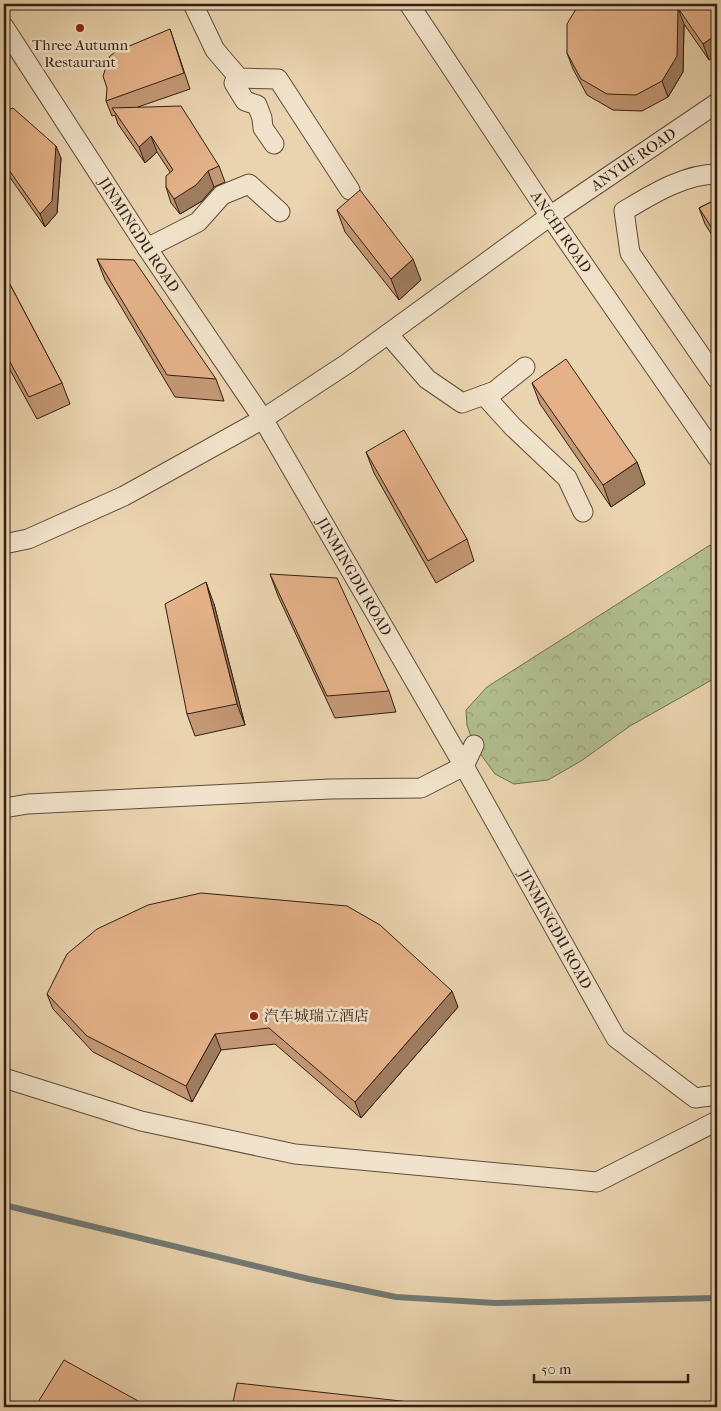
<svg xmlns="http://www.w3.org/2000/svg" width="721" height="1411" viewBox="0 0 721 1411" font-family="'IM FELL French Canon','Noto Serif SC',serif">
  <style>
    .park { fill: url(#park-crowns); stroke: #716e51 }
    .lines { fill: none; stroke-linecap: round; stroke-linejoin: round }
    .stream { stroke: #717974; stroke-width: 6 }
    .minor-casing { stroke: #5f4c3a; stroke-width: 21 }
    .minor { stroke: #f1e3cb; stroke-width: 19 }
    .wall { fill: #c49875; stroke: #311e13 }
    .shaded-wall { fill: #a07c5f; stroke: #311e13 }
    .building { fill: #e4b188; stroke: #311e13 }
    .poi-dot { fill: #8f2418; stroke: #f1e3cb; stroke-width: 2 }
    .labels { text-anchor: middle; stroke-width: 5; stroke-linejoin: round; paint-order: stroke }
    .poi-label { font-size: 15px; fill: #311e13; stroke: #f1e3cb }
    .street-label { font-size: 15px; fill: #311e13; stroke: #f1e3cb }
  </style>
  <defs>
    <pattern id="park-crowns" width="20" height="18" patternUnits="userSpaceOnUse" patternTransform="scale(1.25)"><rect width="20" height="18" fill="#b1be8f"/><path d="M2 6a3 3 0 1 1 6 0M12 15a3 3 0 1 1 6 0" fill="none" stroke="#99a37a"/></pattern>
  </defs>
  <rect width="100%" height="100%" fill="#ead4af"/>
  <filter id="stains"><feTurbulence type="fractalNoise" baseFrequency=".004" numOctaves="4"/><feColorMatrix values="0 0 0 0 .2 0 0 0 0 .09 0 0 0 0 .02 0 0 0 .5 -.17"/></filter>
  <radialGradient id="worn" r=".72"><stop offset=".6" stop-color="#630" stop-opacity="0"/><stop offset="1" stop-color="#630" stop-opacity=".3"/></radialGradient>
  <path class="park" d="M 710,545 L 717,551 L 717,677 L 630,726 L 581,761 L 548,780 L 514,784 L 495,774 L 474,745 L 467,725 L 466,710 L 487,687 Z"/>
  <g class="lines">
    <path class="stream" d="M 4,1205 L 309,1279 L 396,1297 L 495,1303 L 717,1298"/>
    <g class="minor-casing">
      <g id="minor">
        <path d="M 193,4 L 215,50 L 239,78 L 278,79 L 350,190"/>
        <path id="s1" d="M 409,4 L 550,216 L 717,457"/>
        <path id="s2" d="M 4,27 L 147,248 L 263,419 L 464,766 L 616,1038 L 695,1098 L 717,1095"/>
        <path d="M 239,78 L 234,83 L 245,101 L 257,105 L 262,118 L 263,128 L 274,144"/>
        <path d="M 717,174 C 684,174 651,195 624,211 L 630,253 L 717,379"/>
        <path d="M 147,248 L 198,222 L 222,195 L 249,184 L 280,212"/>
        <path d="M 388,334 L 427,379 L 462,403 L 495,391 L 525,367"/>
        <path d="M 484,395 L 513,427 L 567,478 L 583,512"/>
        <path id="s3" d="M 4,544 L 28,539 L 124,496 L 263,419 L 348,363 L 550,216 L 717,103"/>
        <path d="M 4,808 L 28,804 L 330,789 L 421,788 L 464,766 L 474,745"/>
        <path d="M 4,1078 L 141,1121 L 295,1154 L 597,1182 L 717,1121"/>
      </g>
    </g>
    <use href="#minor" class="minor"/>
  </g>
  <path class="wall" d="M 579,4 L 717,4 L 717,54 L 709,60 L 684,24 L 683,72 L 668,97 L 642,111 L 613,110 L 587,95 L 573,69 L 567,53 Z
    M 170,29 L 190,89 L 138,107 L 219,166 L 225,182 L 214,187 L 202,201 L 180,214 L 171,203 L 166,187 L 170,172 L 157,152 L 145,163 L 118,124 L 115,115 L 112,116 L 106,101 Z
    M 4,111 L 61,158 L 57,213 L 45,227 L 4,169 Z
    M 717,199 L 717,243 L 705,224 L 699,208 Z
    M 337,210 L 421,280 L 399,300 L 345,232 Z
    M 97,259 L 216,379 L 224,401 L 175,397 L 105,280 Z
    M 4,273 L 62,383 L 70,404 L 37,419 L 4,359 Z
    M 532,383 L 637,462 L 645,484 L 611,507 L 540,404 Z
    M 366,452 L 467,539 L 474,561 L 436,583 L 374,473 Z
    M 270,574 L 389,691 L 396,712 L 335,718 L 278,596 Z
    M 214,604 L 245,725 L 195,736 L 187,714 Z
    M 47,994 L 458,1007 L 361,1118 L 275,1044 L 221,1050 L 192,1102 L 93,1052 L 53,1009 Z"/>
  <path class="shaded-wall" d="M 678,8 L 684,24 L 683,72 L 668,97 L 662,81 Z
    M 717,34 L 717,54 L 709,60 L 703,44 Z
    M 151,136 L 157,152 L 145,163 L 139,147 Z
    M 56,146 L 61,158 L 57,213 L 45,227 L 40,214 Z
    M 208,171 L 214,187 L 202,201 L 180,214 L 174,199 Z
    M 413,259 L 421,280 L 399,300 L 391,279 Z
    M 637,462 L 645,484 L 611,507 L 603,485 Z
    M 206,582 L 214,604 L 245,725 L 237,704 Z
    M 452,991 L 458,1007 L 361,1118 L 355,1102 Z
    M 215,1034 L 221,1050 L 192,1102 L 186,1086 Z"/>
  <path class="building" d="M 579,4 L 717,4 L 717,34 L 703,44 L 678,8 L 677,56 L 662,81 L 636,95 L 607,94 L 581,79 L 567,53 L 567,24 Z
    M 170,29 L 184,73 L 106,101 L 107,88 L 103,76 L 110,56 L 115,52 Z
    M 181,106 L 219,166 L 208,171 L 196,185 L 174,199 L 166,187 L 166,176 L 173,170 L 151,136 L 139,147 L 112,108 Z
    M 13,108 L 56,146 L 52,201 L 40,214 L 4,163 L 4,111 Z
    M 360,190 L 413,259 L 391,279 L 337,210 Z
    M 717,199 L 717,236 L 699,208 Z
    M 97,259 L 134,260 L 216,379 L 167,375 Z
    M 4,273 L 62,383 L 29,397 L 4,351 Z
    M 566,359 L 637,462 L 603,485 L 532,383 Z
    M 404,430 L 467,539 L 428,561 L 366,452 Z
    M 270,574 L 337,578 L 389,691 L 327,696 Z
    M 206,582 L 237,704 L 187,714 L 165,604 Z
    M 201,893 L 347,906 L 380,925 L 452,991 L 355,1102 L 269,1028 L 215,1034 L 186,1086 L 87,1036 L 47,994 L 67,954 L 97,929 L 148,905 Z
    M 64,1360 L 149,1407 L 35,1407 Z
    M 237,1383 L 428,1404 L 490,1407 L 232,1407 Z"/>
  <g class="poi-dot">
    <circle cx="80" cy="28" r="5"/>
    <circle cx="254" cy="1016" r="5"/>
  </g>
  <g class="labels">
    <g class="poi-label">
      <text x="80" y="50">Three Autumn<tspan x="80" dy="17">Restaurant</tspan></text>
      <text x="264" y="1021" text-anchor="start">汽车城瑞立酒店</text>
    </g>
    <g class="street-label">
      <text dy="5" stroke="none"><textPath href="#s3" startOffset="741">ANYUE ROAD</textPath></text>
      <text dy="5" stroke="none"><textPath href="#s1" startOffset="274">ANCHI ROAD</textPath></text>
      <text dy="5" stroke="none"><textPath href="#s2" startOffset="248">JINMINGDU ROAD</textPath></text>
      <text dy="5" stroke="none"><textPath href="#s2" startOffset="652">JINMINGDU ROAD</textPath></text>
      <text dy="5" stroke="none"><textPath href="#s2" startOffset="1058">JINMINGDU ROAD</textPath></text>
    </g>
  </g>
  <rect width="721" height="1411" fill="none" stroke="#ead4af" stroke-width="20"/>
  <rect x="5" y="5" width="711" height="1401" fill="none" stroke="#311e13" stroke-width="2.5"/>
  <rect x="10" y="10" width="701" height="1391" fill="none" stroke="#311e13"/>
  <path d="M534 1374v8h154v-8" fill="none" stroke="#311e13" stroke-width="2.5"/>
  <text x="541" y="1374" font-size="15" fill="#311e13" stroke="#f1e3cb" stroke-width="4" paint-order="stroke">50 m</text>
  <rect width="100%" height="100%" filter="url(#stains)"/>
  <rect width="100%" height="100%" fill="url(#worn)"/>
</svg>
